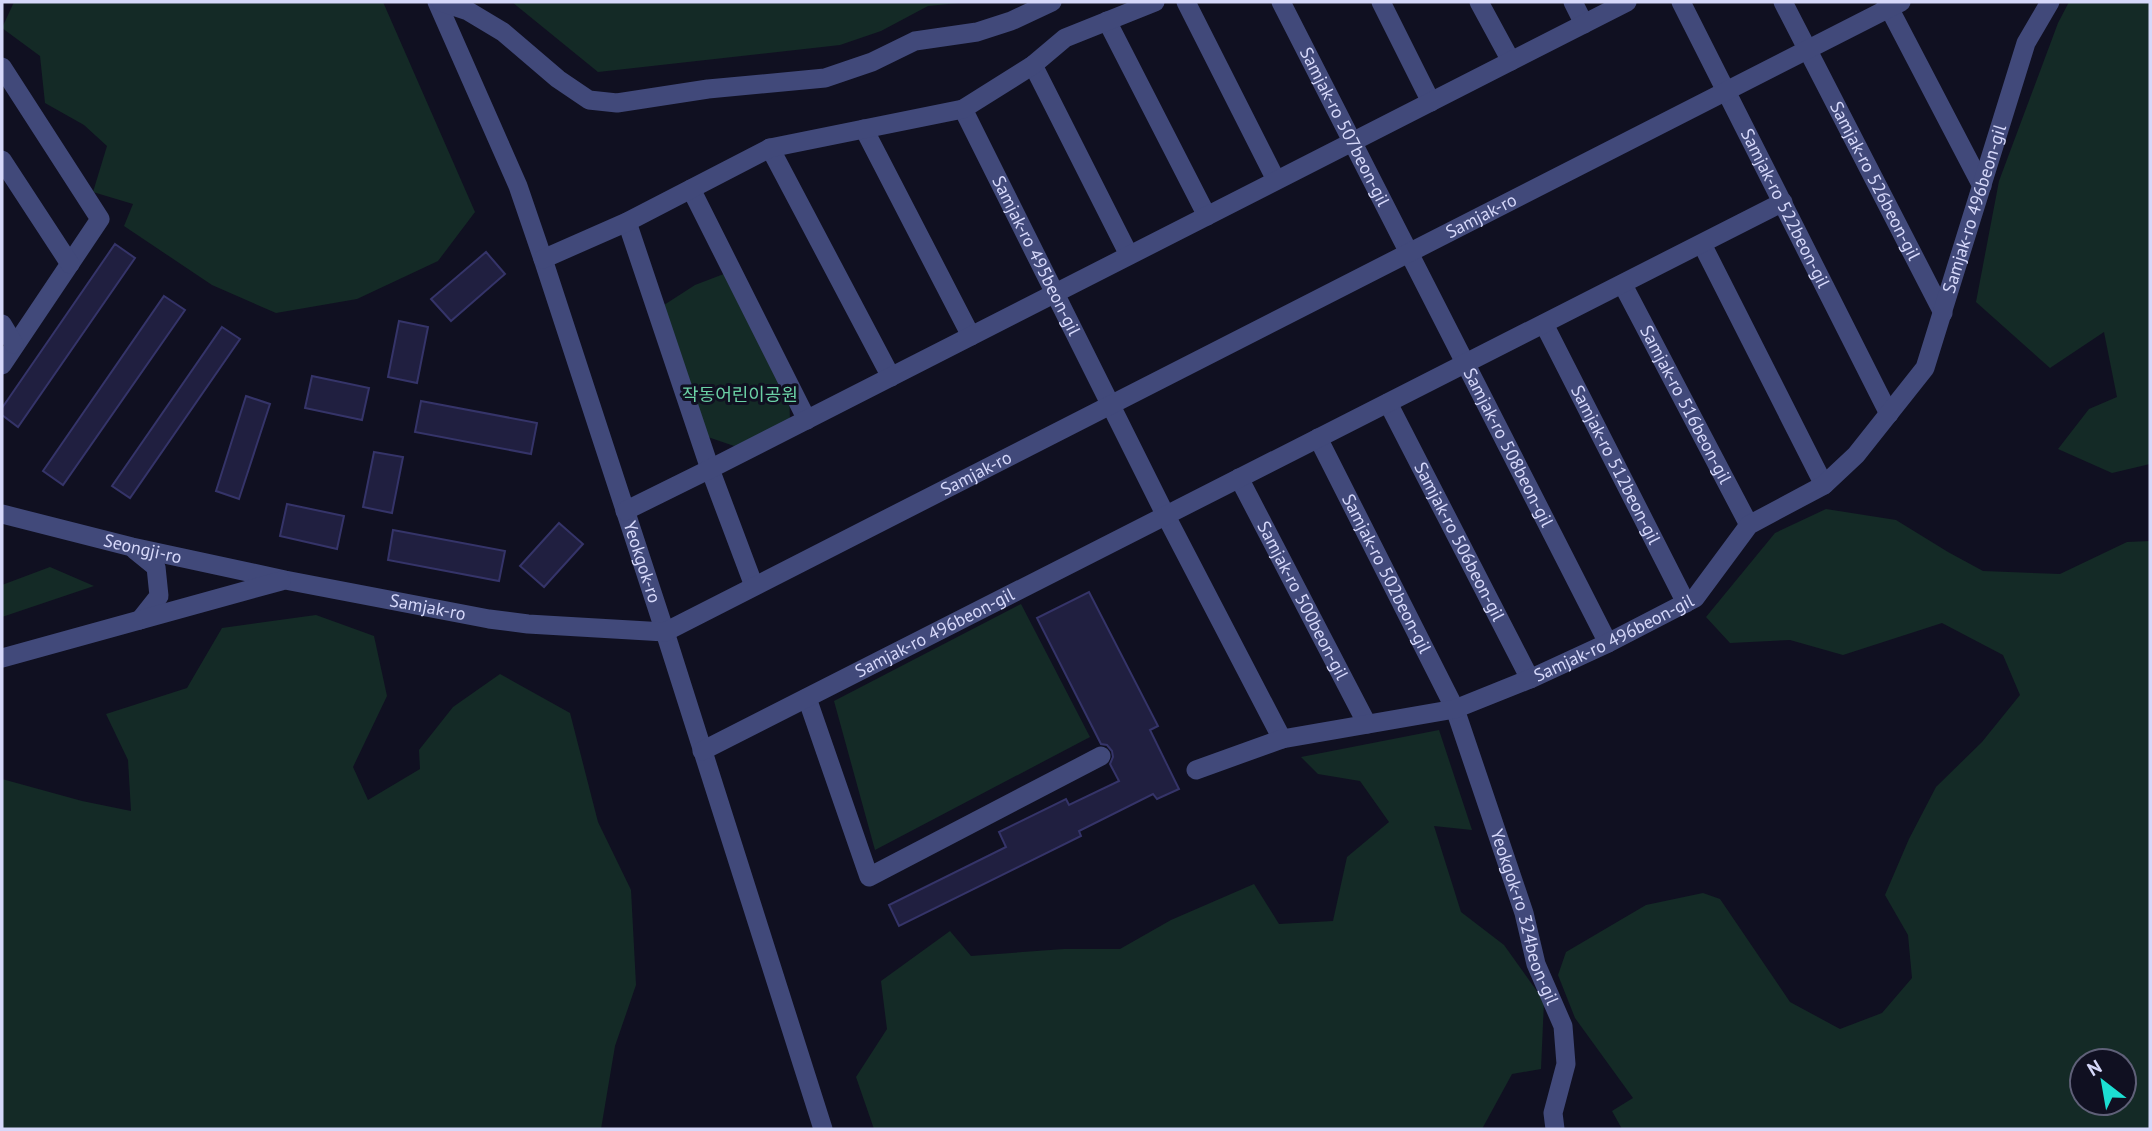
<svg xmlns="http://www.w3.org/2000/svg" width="2152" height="1131" viewBox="0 0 2152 1131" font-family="'PT Sans','Noto Sans KR',sans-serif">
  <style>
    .green { fill: #142a26; fill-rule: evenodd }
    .building { fill: #201f40; stroke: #353469; stroke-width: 2 }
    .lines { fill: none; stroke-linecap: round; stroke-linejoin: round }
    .minor { stroke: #41497a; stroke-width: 19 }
    .labels { text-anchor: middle; stroke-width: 6; stroke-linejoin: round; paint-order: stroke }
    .street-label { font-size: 18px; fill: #d6d8fa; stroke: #101021 }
    .park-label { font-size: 18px; fill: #6bd1a6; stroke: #101021 }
  </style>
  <rect width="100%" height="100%" fill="#101021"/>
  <path class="green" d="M 14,2 L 383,2 L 475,212 L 438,261 L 357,299 L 276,313 L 212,285 L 124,226 L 133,204 L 93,192 L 107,146 L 84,125 L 45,103 L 40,56 L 2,28 Z
    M 512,2 L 969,2 L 928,6 L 881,31 L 840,45 L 598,72 Z
    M 2069,2 L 2150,2 L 2150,464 L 2112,473 L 2058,449 L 2089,409 L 2117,397 L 2104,332 L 2050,368 L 1976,302 L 1999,181 L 2058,23 Z
    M 729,272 L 789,389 L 790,422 L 740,448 L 705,436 L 664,305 L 695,285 Z
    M 1826,509 L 1896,520 L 1948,552 L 1983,571 L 2060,574 L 2127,542 L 2150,541 L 2150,1129 L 1622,1129 L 1612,1111 L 1633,1098 L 1575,1018 L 1558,975 L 1566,952 L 1646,905 L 1703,893 L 1720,899 L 1790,1002 L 1840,1029 L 1882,1013 L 1912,978 L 1908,935 L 1885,895 L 1909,839 L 1936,787 L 1982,742 L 2020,695 L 2003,655 L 1942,623 L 1843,655 L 1790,640 L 1730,643 L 1706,617 L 1775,533 ZM 2124,1061 L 2124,1103 L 2082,1103 L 2082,1061 Z
    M 50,567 L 94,586 L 2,617 L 2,585 Z
    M 1021,604 L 1090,737 L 875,850 L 834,701 Z
    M 316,615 L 374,636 L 387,696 L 353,767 L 368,800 L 420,769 L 419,750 L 453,707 L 500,674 L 570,713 L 598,822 L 631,890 L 636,985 L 615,1046 L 601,1129 C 576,1129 553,1127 528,1129 L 2,1129 L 2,779 L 82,801 L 131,811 L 128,760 L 106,714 L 187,688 L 222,628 Z
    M 1439,730 L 1472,830 L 1434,826 L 1461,912 L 1504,945 L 1544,1001 L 1541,1069 L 1512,1074 L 1482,1129 L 874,1129 L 856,1077 L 887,1029 L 881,981 L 950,931 L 971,956 L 1064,949 L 1120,949 L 1171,920 L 1254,884 L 1279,924 L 1333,921 L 1347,857 L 1389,822 L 1360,781 L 1318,774 L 1301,757 Z"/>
  <path class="building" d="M 115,244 L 135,258 L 18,427 L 2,415 L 2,408 Z
    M 486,252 L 505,274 L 451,321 L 431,299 Z
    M 164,296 L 185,310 L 63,485 L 43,471 Z
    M 399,321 L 428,327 L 417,383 L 388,377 Z
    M 222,327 L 240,339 L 130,498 L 112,486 Z
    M 312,376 L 369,388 L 362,420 L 305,408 Z
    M 246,396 L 270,404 L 239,499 L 216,491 Z
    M 421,401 L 537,423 L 531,454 L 415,432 Z
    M 374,452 L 403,457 L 392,513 L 363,507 Z
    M 287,504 L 344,516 L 337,549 L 280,536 Z
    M 559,523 L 583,544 L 544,587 L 520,566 Z
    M 393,530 L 505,551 L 499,581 L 388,560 Z
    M 1089,592 L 1158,726 L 1150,730 L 1179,789 L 1157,799 L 1153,794 L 1079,831 L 1081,836 L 899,926 L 889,905 L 1006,847 L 999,832 L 1066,799 L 1069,805 L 1119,781 L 1110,764 L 1113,757 L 1112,751 L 1107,745 L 1101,744 L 1037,618 Z"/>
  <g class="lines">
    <g class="minor">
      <path id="s1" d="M 437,2 L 518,186 L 543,259 L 665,632 L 823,1129"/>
      <path d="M 441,2 L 468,11 L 503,32 L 558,79 L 589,100 L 617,103 L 708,89 L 825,78 L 872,62 L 915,41 L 977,32 L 1011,21 L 1052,2"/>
      <path d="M 1186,2 L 1276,180"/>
      <path id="s2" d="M 1281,2 L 1608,643"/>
      <path d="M 1381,2 L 1431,102"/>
      <path d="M 1479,2 L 1511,61"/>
      <path d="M 1573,2 L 1584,24"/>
      <path id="s3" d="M 1681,2 L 1889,414"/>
      <path id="s4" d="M 1783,2 L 1943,313"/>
      <path d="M 1886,2 L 1982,186"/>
      <path d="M 1107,21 L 1207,216"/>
      <path d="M 1033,65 L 1129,255"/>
      <path d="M 2,67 L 100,219 L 2,365"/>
      <path id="s5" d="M 963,109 L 1166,516 L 1282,739"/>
      <path d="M 864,129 L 971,336"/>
      <path d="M 770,148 L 891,377"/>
      <path d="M 2,160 L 70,264"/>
      <path d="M 691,189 L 807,420"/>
      <path d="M 627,222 L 710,469 L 754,586"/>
      <path d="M 1702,244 L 1824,485"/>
      <path d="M 543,259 L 627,222 L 770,148 L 963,109 L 1033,65 L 1065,38 L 1155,2"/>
      <path id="s6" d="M 1623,285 L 1749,525"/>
      <path d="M 2,324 L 14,344"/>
      <path id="s7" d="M 1544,324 L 1686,603"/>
      <path id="s8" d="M 1388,403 L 1530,679"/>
      <path id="s9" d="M 1318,438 L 1455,709 L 1524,913 L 1536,964 L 1563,1026 L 1566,1064 L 1553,1113 L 1555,1129"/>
      <path id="s10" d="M 1239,478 L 1367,724"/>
      <path d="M 625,511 L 710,469 L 1627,2"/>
      <path id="s11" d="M 2,514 L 132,547 L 285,580 L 489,619 L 528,624 L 665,632 L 1901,2"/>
      <path d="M 135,550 L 156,567 L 159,596 L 140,620"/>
      <path d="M 2,658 L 281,581"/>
      <path d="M 807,698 L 869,877 L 1101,756"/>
      <path id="s12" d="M 702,751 L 1783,202"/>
      <path id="s13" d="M 1196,770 L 1282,739 L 1455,709 L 1530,679 L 1608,643 L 1695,598 L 1749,525 L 1824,485 L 1856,455 L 1925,368 L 2026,43 L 2050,2"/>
    </g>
  </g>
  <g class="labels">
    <g class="street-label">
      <text dy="6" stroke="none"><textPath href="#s2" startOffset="140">Samjak-ro 507beon-gil</textPath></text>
      <text dy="6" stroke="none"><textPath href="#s4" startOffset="201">Samjak-ro 526beon-gil</textPath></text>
      <text dy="6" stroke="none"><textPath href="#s3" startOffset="231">Samjak-ro 522beon-gil</textPath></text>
      <text dy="6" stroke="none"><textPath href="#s13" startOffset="1029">Samjak-ro 496beon-gil</textPath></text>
      <text dy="6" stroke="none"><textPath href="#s11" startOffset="1591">Samjak-ro</textPath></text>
      <text dy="6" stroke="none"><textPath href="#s5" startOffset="164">Samjak-ro 495beon-gil</textPath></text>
      <text dy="6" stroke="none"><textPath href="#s6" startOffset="135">Samjak-ro 516beon-gil</textPath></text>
      <text dy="6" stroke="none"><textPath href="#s2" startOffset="500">Samjak-ro 508beon-gil</textPath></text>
      <text dy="6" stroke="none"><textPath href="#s7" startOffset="158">Samjak-ro 512beon-gil</textPath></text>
      <text dy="6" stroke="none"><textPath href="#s11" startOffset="1024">Samjak-ro</textPath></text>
      <text dy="6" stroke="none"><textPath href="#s8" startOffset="156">Samjak-ro 506beon-gil</textPath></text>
      <text dy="6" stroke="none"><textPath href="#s11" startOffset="145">Seongji-ro</textPath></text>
      <text dy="6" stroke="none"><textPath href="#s1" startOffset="597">Yeokgok-ro</textPath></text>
      <text dy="6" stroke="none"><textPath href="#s9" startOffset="152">Samjak-ro 502beon-gil</textPath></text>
      <text dy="6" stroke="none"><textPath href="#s10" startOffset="138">Samjak-ro 500beon-gil</textPath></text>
      <text dy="6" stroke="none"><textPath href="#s11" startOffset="436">Samjak-ro</textPath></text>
      <text dy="6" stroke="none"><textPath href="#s12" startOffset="261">Samjak-ro 496beon-gil</textPath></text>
      <text dy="6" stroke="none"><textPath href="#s13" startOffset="441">Samjak-ro 496beon-gil</textPath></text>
      <text dy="6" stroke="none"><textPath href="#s9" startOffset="523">Yeokgok-ro 324beon-gil</textPath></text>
    </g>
    <g class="park-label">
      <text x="740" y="401">작동어린이공원</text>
    </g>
  </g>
  <rect width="2152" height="1131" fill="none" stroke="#d6d8fa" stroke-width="7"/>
  <g transform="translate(2103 1082) rotate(329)"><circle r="33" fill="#101021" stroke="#5f6078" stroke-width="2"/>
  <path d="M0-5L12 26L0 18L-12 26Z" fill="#1cdfd2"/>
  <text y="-10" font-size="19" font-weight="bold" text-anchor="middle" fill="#d6d8fa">N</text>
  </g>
</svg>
